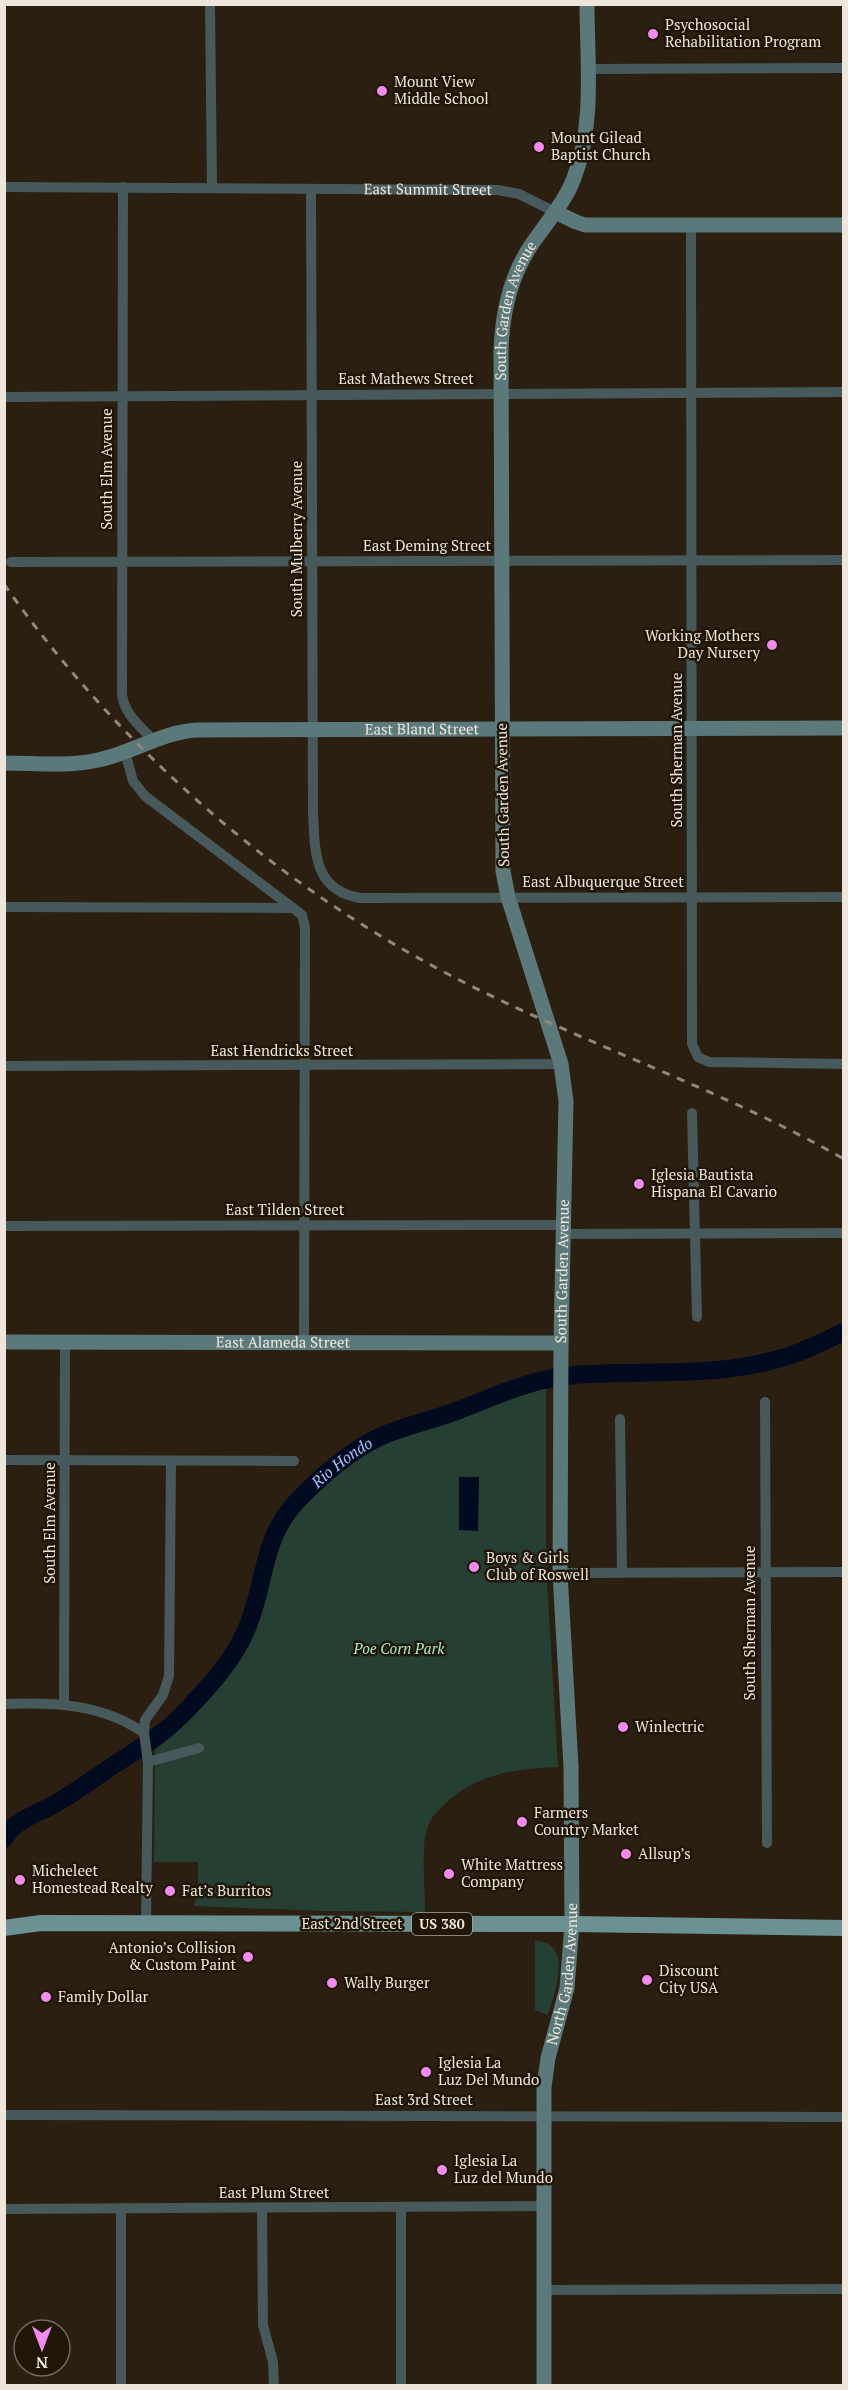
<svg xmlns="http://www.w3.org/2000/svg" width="848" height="2390" viewBox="0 0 848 2390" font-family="'PT Serif',serif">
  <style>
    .green { fill: #263f33 }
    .water { fill: #020a20 }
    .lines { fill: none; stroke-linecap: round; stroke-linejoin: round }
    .river { stroke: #020a20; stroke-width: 18 }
    .street { stroke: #47595a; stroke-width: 10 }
    .secondary { stroke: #5b797a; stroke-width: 15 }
    .primary { stroke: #6b9193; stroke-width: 16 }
    .rail { stroke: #91877b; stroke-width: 3; stroke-dasharray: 8 8; stroke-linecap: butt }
    .poi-dot { fill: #f38af1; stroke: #201607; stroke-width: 2 }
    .labels { text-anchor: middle; stroke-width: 5; stroke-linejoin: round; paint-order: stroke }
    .shield { fill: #201607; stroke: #b0a89d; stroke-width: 1.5 }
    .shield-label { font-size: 14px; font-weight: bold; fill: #eee6dd }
    .poi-label { font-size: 15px; fill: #eee6dd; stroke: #201607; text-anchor: start }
    .street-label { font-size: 15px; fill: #eee6dd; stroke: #201607 }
    .park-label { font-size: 15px; font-style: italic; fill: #a8ebcc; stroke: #201607 }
    .water-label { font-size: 16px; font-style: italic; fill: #a7c2f6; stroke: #201607 }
  </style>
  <rect width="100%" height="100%" fill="#2a1f10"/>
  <path class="green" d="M 546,1379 L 546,1565 L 558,1767 C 516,1769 478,1773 446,1803 C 438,1810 430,1818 427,1829 C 421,1848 425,1890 425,1912 L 323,1911 L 194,1906 L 198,1885 L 198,1862 L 154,1862 L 155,1740 C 173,1726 187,1708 202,1691 C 228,1661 243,1646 254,1607 C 262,1581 264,1552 277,1528 C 295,1492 350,1450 386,1434 C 410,1424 436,1419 460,1410 C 489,1398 515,1386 546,1379 Z
    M 535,1941 C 574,1942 555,1991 548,2015 L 535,2010 Z"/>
  <path class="water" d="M 459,1477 L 479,1477 L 478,1531 L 459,1530 Z"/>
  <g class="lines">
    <path class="river" id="s1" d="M 4,1839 C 15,1818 42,1813 60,1801 C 80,1789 98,1775 117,1763 C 140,1748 161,1736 181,1716 C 207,1689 236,1659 249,1623 C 268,1573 261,1535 304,1494 C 328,1470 357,1445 389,1433 C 412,1424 436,1419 459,1410 C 501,1394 530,1379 575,1375 C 645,1370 718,1378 785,1357 C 805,1351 824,1341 844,1332"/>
    <g class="street">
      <path d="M 210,4 L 212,188"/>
      <path d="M 587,69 L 844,68"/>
      <path id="s2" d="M 4,187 L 498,190 L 519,194 L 555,212"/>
      <path d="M 123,187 L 122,694 C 124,714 140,726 153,740"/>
      <path d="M 311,189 L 313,812 C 315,851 313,891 361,898 L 844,897"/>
      <path d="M 691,225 L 692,1044 L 698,1057 L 709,1062 L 844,1064"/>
      <path d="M 4,397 L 844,392"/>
      <path d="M 11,562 L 844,560"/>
      <path d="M 125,752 L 133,781 L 145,796 L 293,908 L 302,915 L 305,927 L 304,1344"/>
      <path d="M 4,907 L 293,908"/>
      <path d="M 4,1066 L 561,1064"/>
      <path d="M 692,1113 L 697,1317"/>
      <path d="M 4,1226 L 565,1225"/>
      <path d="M 565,1234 L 844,1233"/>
      <path d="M 765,1402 L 767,1843"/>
      <path d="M 620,1419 L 622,1572"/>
      <path d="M 4,1460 L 294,1461"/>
      <path d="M 560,1573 L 844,1572"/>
      <path d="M 4,1704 C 53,1702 103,1704 144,1733"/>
      <path d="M 64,1704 L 65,1342"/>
      <path d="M 148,1762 L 199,1748"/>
      <path d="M 146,1924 L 148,1762 L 144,1733 L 145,1720 L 163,1695 L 169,1676 L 171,1461"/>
      <path d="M 4,2115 L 844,2117"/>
      <path d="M 262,2208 L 263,2325 L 273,2362 L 274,2386"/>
      <path d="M 401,2208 L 401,2386"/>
      <path d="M 4,2209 L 544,2206"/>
      <path d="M 544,2290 L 844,2289"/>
      <path d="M 121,2386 L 121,2208"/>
    </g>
    <g class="secondary">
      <path d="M 555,212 L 576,222 L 585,225 L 844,225"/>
      <path id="s3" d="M 4,763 C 35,763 69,767 98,760 C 133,753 161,732 197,730 L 844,728"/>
      <path id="s4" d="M 4,1342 L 561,1343"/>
      <path id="s5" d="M 544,2386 L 544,2087 L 548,2058 L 567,1988 L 572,1924 L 571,1767 L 560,1573 L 561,1343 L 566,1101 L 561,1064 L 508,897 L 503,871 L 501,352 C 502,313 510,276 532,244 C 547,222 565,202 574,178 C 595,124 587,61 587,4"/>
    </g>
    <path class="primary" d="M 4,1928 L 41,1923 L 572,1924 L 844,1928"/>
    <path class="rail" d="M 4,584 C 117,745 270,880 444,972 C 574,1041 716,1086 844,1159"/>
  </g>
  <g class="poi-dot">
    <circle cx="653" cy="34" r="6"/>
    <circle cx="382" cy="91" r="6"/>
    <circle cx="539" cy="147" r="6"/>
    <circle cx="772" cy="645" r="6"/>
    <circle cx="639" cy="1184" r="6"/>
    <circle cx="474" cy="1567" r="6"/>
    <circle cx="623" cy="1727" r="6"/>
    <circle cx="522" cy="1822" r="6"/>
    <circle cx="626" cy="1854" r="6"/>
    <circle cx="449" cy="1874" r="6"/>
    <circle cx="20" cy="1880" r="6"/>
    <circle cx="170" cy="1891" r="6"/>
    <circle cx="248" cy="1957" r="6"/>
    <circle cx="647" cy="1980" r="6"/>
    <circle cx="332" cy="1983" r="6"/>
    <circle cx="46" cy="1997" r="6"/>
    <circle cx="426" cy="2072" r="6"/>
    <circle cx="442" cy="2170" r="6"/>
  </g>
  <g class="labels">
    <rect class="shield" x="412" y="1913" width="60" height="22" rx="4.5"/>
    <g class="shield-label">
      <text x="442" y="1929">US 380</text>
    </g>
    <g class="poi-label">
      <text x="665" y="30">Psychosocial<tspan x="665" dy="17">Rehabilitation Program</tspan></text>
      <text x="394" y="87">Mount View<tspan x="394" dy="17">Middle School</tspan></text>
      <text x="551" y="143">Mount Gilead<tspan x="551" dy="17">Baptist Church</tspan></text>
      <text x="760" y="641" text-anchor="end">Working Mothers<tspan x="760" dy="17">Day Nursery</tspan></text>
      <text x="651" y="1180">Iglesia Bautista<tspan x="651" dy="17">Hispana El Cavario</tspan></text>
      <text x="486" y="1563">Boys &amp; Girls<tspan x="486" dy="17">Club of Roswell</tspan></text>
      <text x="635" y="1732">Winlectric</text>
      <text x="534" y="1818">Farmers<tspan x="534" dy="17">Country Market</tspan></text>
      <text x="638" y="1859">Allsup’s</text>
      <text x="461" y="1870">White Mattress<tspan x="461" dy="17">Company</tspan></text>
      <text x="32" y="1876">Micheleet<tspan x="32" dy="17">Homestead Realty</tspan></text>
      <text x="182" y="1896">Fat’s Burritos</text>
      <text x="236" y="1953" text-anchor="end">Antonio’s Collision<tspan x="236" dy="17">&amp; Custom Paint</tspan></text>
      <text x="659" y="1976">Discount<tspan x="659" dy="17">City USA</tspan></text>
      <text x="344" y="1988">Wally Burger</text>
      <text x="58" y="2002">Family Dollar</text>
      <text x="438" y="2068">Iglesia La<tspan x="438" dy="17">Luz Del Mundo</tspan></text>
      <text x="454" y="2166">Iglesia La<tspan x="454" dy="17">Luz del Mundo</tspan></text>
    </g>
    <g class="street-label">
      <text dy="5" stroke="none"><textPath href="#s2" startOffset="424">East Summit Street</textPath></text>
      <text dy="5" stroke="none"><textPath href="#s5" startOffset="2090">South Garden Avenue</textPath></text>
      <text x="406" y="384">East Mathews Street</text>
      <text transform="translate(107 469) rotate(-90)" y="5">South Elm Avenue</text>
      <text transform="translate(297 539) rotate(-90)" y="5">South Mulberry Avenue</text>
      <text x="427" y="551">East Deming Street</text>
      <text dy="5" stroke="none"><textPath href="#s3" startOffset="423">East Bland Street</textPath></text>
      <text transform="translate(677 750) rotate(-90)" y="5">South Sherman Avenue</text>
      <text transform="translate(503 795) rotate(-91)" y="5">South Garden Avenue</text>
      <text x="603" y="887">East Albuquerque Street</text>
      <text x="282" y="1056">East Hendricks Street</text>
      <text x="285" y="1215">East Tilden Street</text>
      <text dy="5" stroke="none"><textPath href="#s5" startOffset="1118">South Garden Avenue</textPath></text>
      <text dy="5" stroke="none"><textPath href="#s4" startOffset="279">East Alameda Street</textPath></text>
      <text transform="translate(50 1523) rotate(-90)" y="5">South Elm Avenue</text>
      <text transform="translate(750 1623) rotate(-90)" y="5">South Sherman Avenue</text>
      <text x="352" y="1929">East 2nd Street</text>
      <text dy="5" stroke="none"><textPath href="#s5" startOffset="414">North Garden Avenue</textPath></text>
      <text x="424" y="2105">East 3rd Street</text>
      <text x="274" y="2198">East Plum Street</text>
    </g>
    <g class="park-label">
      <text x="399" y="1654">Poe Corn Park</text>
    </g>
    <g class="water-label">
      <text dy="6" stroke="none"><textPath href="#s1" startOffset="525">Rio Hondo</textPath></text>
    </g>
  </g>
  <rect width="848" height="2390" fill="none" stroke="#eee6dd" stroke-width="12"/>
  <g transform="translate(42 2348) rotate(180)"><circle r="28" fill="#201607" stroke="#72695d" stroke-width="1.5"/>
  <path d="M0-4.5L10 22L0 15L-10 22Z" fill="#f38af1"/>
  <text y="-9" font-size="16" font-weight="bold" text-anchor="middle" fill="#eee6dd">N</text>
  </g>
</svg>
